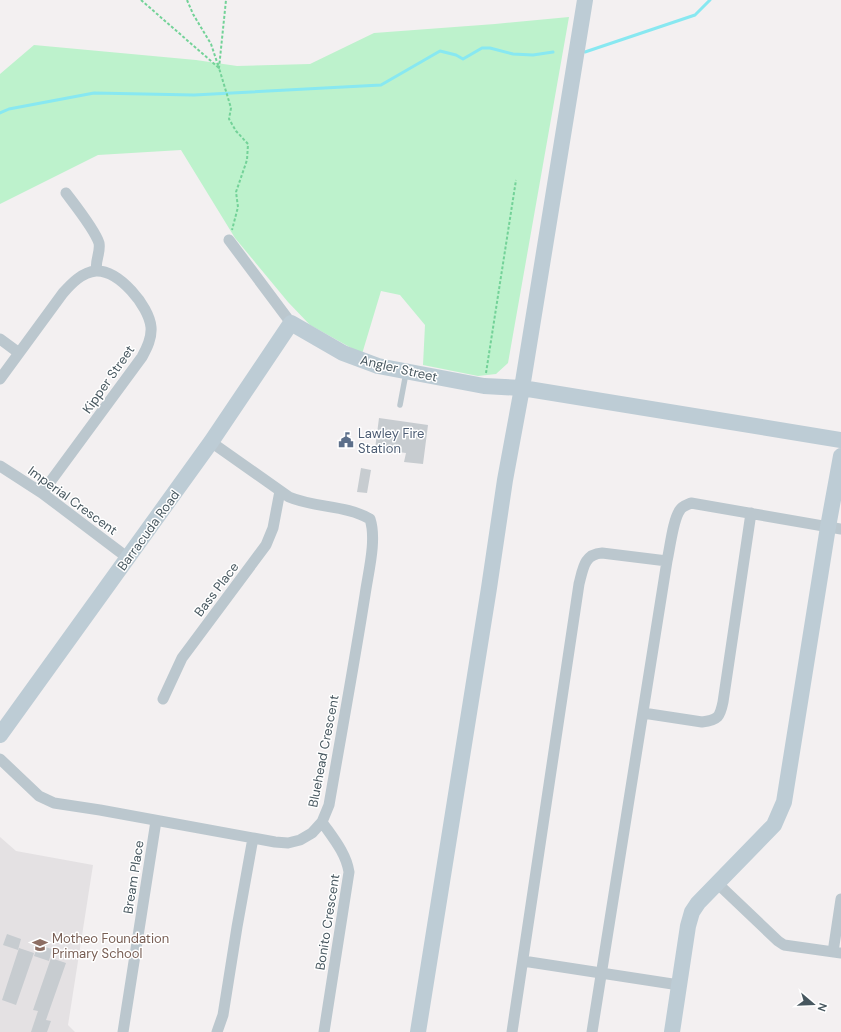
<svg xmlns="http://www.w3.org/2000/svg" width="841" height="1032" viewBox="0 0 841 1032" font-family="'DM Sans',sans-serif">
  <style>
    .education { fill: #e4e1e3 }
    .green { fill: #bdf2cc }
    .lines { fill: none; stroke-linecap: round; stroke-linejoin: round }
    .stream { stroke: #88e8f1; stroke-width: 3 }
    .building { fill: #c7ccd0 }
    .path { stroke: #73d298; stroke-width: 2; stroke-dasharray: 3 2; stroke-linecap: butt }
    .lane { stroke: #bbc7ce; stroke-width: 5.5 }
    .street { stroke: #bbc7ce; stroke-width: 11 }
    .secondary { stroke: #bdccd5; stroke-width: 16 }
    .labels { text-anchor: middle; stroke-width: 3; stroke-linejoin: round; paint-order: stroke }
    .street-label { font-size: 13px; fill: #47575f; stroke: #fff }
    .service-label { font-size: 13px; fill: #4e5e75; stroke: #fff; text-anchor: start }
    .education-label { font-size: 13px; fill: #785e54; stroke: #fff; text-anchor: start }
  </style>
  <rect width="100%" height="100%" fill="#f3f0f1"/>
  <path class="education" d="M 0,837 L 16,851 L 93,865 L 68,1025 L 75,1032 L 0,1032 Z"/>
  <path class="green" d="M 569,17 L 508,363 L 496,374 L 478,376 L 423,365 L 425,325 L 400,295 L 381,291 L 362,354 L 310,325 L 288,302 L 235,238 L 181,150 L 98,155 L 0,204 L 0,74 L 34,45 L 196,60 L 237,66 L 310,64 L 374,33 L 495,24 Z"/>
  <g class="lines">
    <path class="stream" d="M 585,52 L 695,15 L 710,0
      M 0,113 L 9,109 L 94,93 L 194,95 L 381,85 L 440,51 L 456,55 L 463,59 L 482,48 L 490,48 L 513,54 L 533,55 L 553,52"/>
  </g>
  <path class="building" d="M 379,418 L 428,425 L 423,464 L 404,462 L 406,453 L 375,449 Z
    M 361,468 L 371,470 L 367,493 L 357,492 Z
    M 7,934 L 21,939 L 18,950 L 3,945 Z
    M 38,945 L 52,949 L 49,961 L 34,956 Z
    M 19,948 L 34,953 L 16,1005 L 2,1000 Z
    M 51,958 L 66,963 L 46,1020 L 51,1021 L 47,1032 L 31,1032 L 38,1011 L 33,1010 Z"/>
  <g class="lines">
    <path class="path" d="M 141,0 L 219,68 L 231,108 L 229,119 L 236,131 L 248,144 L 247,160 L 236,192 L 238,207 L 232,230
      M 187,0 L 193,14 L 211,44 L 219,68 L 226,0
      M 486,373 L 516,180"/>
    <path class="lane" d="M 400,405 L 406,373"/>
    <path class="street" d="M 66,193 C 75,205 95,230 99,243 C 101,253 94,262 97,271
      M 229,240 L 291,323
      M 0,339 L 19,353
      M 0,379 L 63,293 C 71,284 82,272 96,271 C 119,270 149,306 151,327 C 152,338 147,348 142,357 L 42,493
      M 0,466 L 42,493 L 128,558
      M 163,699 L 182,658 L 266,545 L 273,528 L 280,491
      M 643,713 L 702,722 C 718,720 720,717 723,702 L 751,513
      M 0,759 L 39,796 L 54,803 L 100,810 L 275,842 L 288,843 L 300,840 L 312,833 L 322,822 L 329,805 C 341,735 354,665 365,595 C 368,573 377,540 370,519 C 346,505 315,508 289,497 L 211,442
      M 322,822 C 333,838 346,853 349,872 L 324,1032
      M 717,883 L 778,941 L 784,945 L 841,953
      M 833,952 L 841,899
      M 523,961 L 679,985
      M 123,1032 L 156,821
      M 217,1032 L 223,1015 L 237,927 L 253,838
      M 512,1032 L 579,584 C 583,569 584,554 602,553 L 667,561
      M 592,1032 L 667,561 C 670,548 673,519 680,510 C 682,506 687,505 691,503 L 841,529"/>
    <path class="secondary" d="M 0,735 L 211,442 L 291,323 L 343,353 L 378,366 L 484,386 L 522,388 L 841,440
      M 418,1032 L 489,588 L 505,480 L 522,388 L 585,0
      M 672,1032 L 688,926 L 692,912 L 698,903 L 774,825 L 784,802 L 828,527 L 841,456"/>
  </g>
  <defs>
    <g id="civic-bare" transform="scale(1.2)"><path d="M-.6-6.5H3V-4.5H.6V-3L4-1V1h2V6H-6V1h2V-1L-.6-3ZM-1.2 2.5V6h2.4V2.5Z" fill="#5c6f8a" stroke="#fff" stroke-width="2.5" paint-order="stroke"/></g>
    <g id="school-bare" transform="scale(1.2)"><path d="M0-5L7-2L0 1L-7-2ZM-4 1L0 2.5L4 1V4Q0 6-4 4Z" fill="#8d6e63" stroke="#fff" stroke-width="2.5" paint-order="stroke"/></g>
  </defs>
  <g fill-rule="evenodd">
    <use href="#civic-bare" x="346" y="440"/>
    <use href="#school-bare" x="40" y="945"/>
  </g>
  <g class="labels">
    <g class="street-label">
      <text transform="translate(399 368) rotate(13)" y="5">Angler Street</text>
      <text transform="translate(108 379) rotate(-55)" y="5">Kipper Street</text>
      <text transform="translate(73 500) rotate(36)" y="5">Imperial Crescent</text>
      <text transform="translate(148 530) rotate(-54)" y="5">Barracuda Road</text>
      <text transform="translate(216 589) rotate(-53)" y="5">Bass Place</text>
      <text transform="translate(323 751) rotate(-79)" y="5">Bluehead Crescent</text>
      <text transform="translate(133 877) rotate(-81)" y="5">Bream Place</text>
      <text transform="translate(327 922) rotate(-81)" y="5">Bonito Crescent</text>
    </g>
    <g class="service-label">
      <text x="358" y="438">Lawley Fire<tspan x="358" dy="15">Station</tspan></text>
    </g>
    <g class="education-label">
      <text x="52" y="943">Motheo Foundation<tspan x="52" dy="15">Primary School</tspan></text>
    </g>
  </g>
  <g transform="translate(813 1004) rotate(109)" stroke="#ffffff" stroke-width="3" paint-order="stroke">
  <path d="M0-3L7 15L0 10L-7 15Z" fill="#47575f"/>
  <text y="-6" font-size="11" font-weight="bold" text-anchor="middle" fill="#47575f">N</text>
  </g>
</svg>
